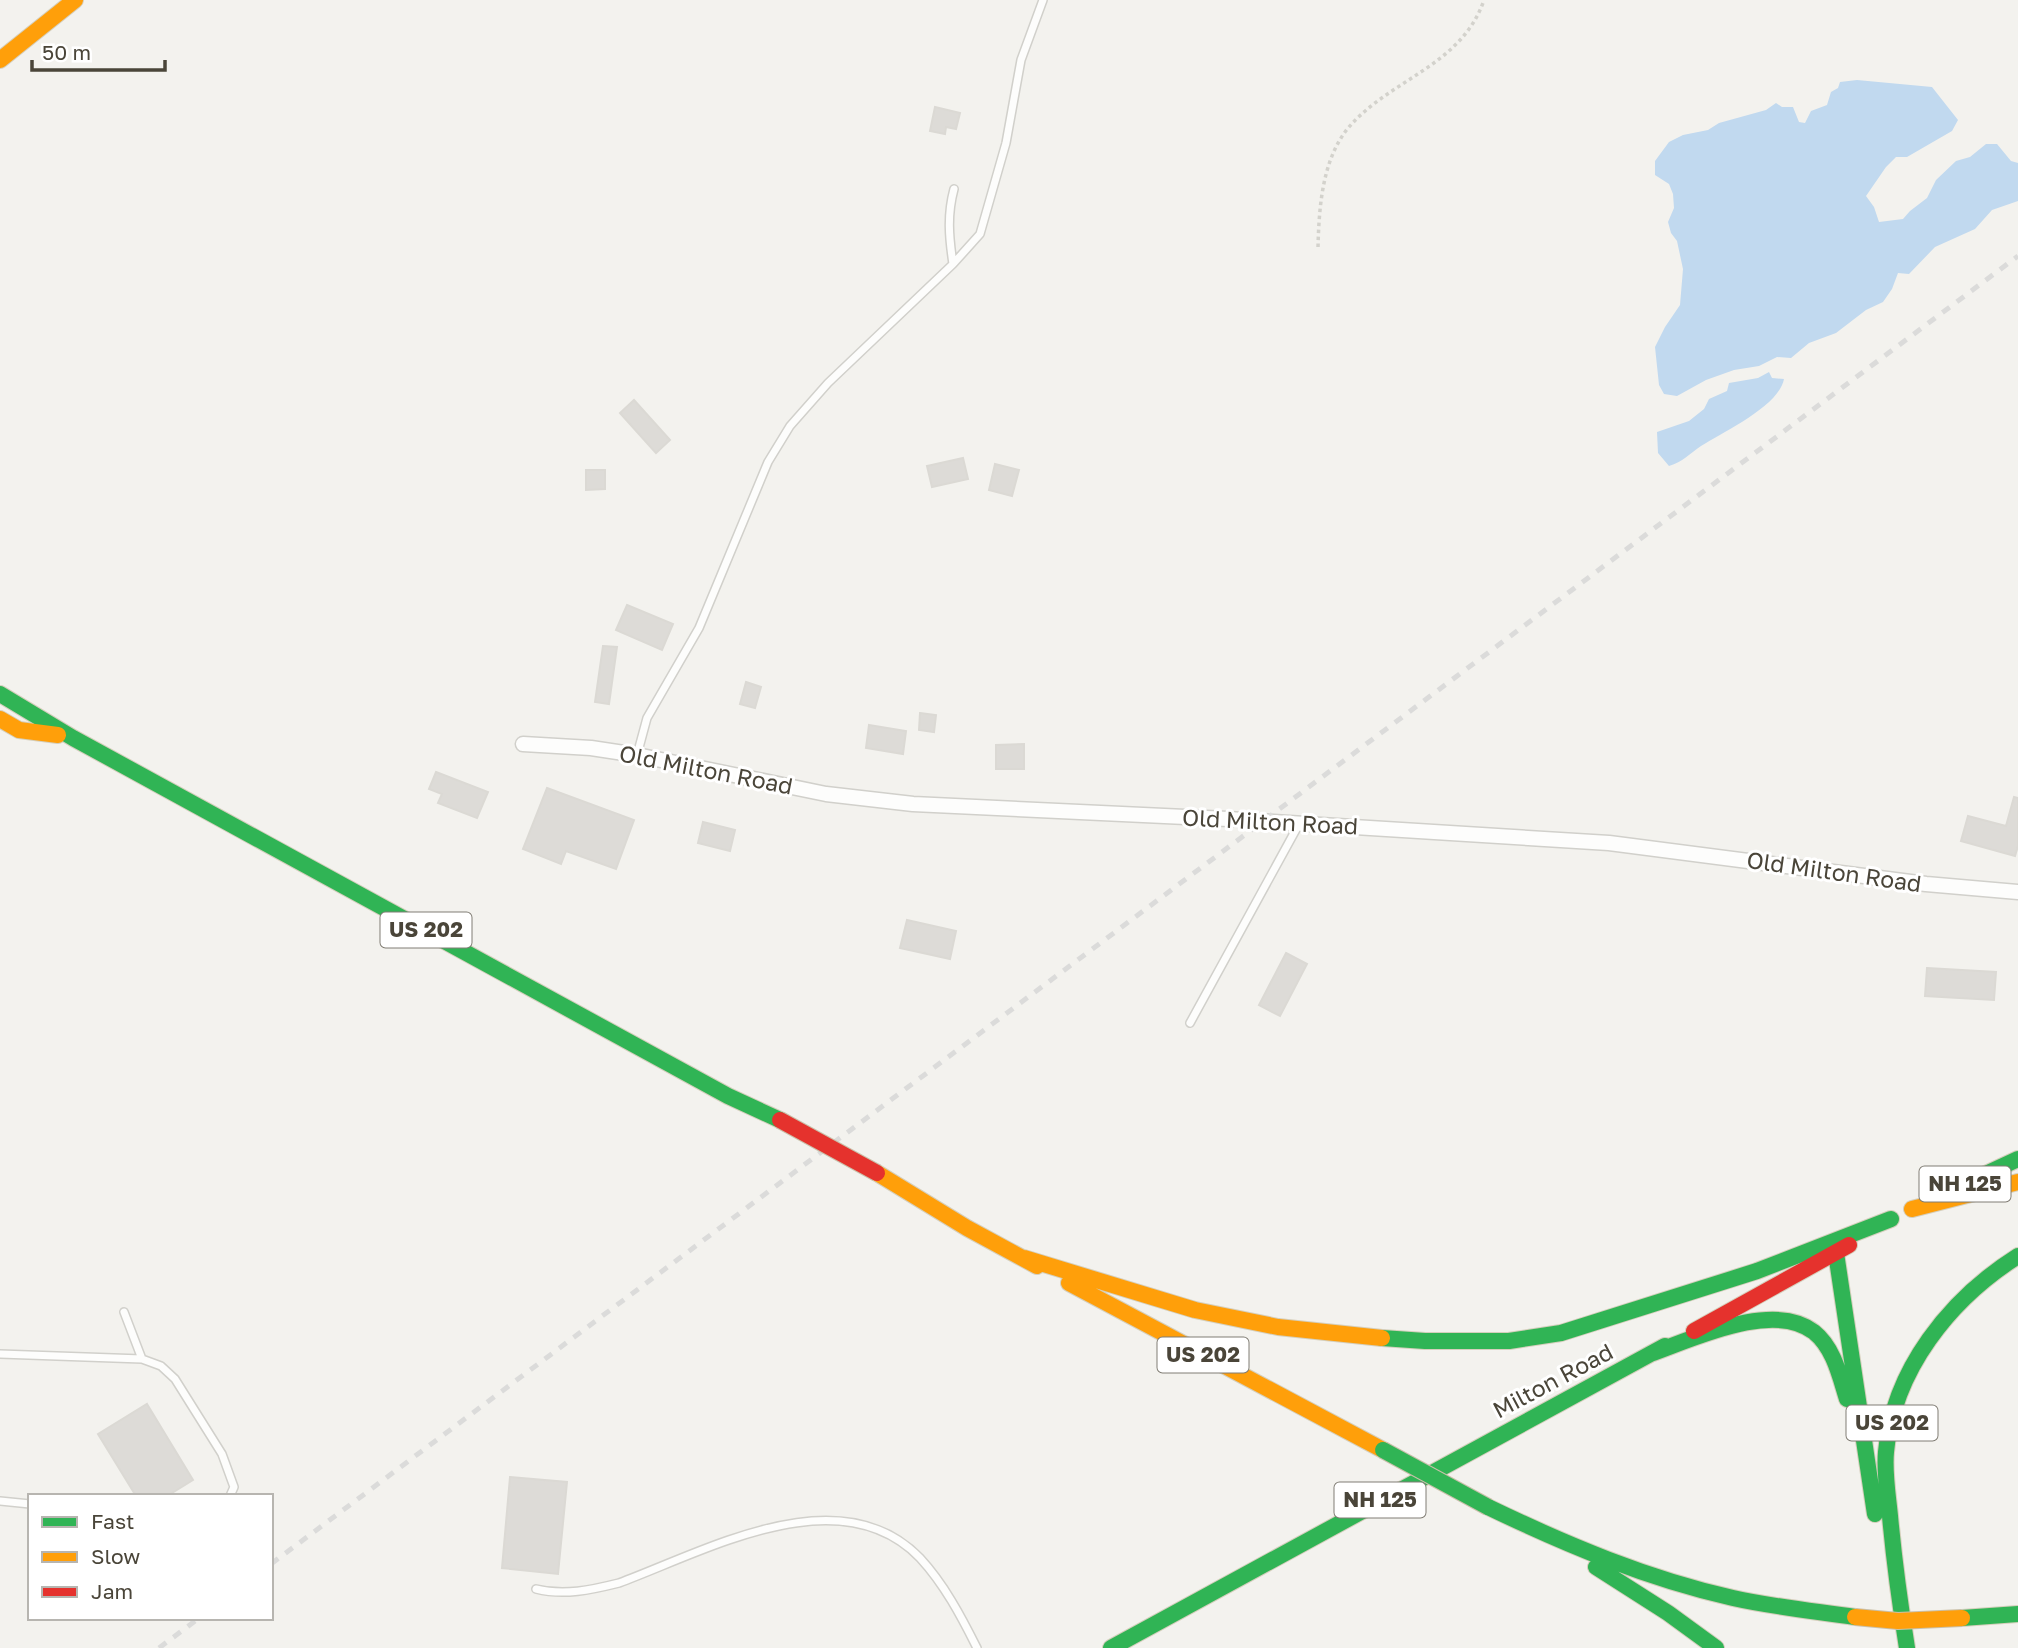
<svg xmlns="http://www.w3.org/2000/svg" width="2018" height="1648" viewBox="0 0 2018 1648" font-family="'Golos Text',sans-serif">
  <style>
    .water { fill: #c1d9ef }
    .building { fill: #dddbd7; stroke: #dbd9d4; stroke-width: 2 }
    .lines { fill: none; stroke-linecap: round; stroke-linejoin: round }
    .lane-casing { stroke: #d1d0cb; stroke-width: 10 }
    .street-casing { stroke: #d1d0cb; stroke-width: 17 }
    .fast-casing { stroke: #d5cfbc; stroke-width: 18 }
    .slow-casing { stroke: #d5cfbc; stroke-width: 18 }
    .jam-casing { stroke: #d5cfbc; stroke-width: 18 }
    .path { stroke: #d3d2cc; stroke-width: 3.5; stroke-dasharray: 3.5 3.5; stroke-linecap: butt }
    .lane { stroke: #fdfdfc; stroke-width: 7 }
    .street { stroke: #fdfdfc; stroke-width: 14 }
    .fast { stroke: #30b455; stroke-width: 16 }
    .slow { stroke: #ff9f0a; stroke-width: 16 }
    .jam { stroke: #e5322d; stroke-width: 16 }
    .rail { stroke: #dbdbda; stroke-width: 5; stroke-dasharray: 9 9; stroke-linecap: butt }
    .fast-bridge-casing { stroke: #cac0aa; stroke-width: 18; stroke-linecap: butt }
    .slow-bridge-casing { stroke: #cac0aa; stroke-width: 18; stroke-linecap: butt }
    .jam-bridge-casing { stroke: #cac0aa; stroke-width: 18; stroke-linecap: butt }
    .fast-bridge { stroke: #30b455; stroke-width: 16 }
    .slow-bridge { stroke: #ff9f0a; stroke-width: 16 }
    .jam-bridge { stroke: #e5322d; stroke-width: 16 }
    .labels { text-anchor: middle; stroke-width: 6; stroke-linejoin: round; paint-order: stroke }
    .shield { fill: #fff; stroke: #807d74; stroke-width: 2 }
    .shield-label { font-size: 21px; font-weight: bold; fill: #4a4539 }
    .street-label { font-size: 23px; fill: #4a4539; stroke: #fff }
  </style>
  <rect width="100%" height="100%" fill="#f3f2ee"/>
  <path class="water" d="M 1857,80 L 1932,87 L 1958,120 L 1952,131 L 1907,157 L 1896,157 L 1886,167 L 1866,196 L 1874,207 L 1879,222 L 1903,219 L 1910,211 L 1927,198 L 1936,180 L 1956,161 L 1970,157 L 1986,144 L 1997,144 L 2011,161 L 2018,163 L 2018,201 L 1992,210 L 1975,229 L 1935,247 L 1909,274 L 1898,273 L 1892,289 L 1883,302 L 1866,310 L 1836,333 L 1809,343 L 1791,358 L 1777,357 L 1759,366 L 1734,370 L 1706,380 L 1677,396 L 1664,394 L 1659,385 L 1655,347 L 1665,327 L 1680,305 L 1683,269 L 1677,241 L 1671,233 L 1668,222 L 1674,208 L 1673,194 L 1669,184 L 1655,175 L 1655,161 L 1669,142 L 1683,135 L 1708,130 L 1719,123 L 1766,110 L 1776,103 L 1782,107 L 1793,107 L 1799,122 L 1805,123 L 1811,111 L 1827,105 L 1831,92 L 1838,88 L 1840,82 Z
    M 1769,372 L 1772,378 L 1784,379 C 1779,406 1723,432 1701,446 C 1689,454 1683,462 1669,466 L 1658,453 L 1657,432 L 1689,421 L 1704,409 L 1709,399 L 1727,391 L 1729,383 L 1758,378 Z"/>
  <path class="building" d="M 935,107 L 960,113 L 956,129 L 946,127 L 945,134 L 930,131 Z
    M 634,400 L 670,440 L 656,453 L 620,413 Z
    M 963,458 L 968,479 L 932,487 L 927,466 Z
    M 995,464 L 1019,470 L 1012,496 L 989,490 Z
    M 586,470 L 605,470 L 605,489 L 586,490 Z
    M 627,605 L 673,624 L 662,650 L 616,630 Z
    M 603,646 L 617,647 L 609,704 L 595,702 Z
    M 746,682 L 761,687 L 755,708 L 740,704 Z
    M 920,713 L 936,715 L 934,732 L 919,730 Z
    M 869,725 L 906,731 L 903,754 L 866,748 Z
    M 1024,744 L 1024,769 L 996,769 L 996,745 Z
    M 436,772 L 488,792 L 477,818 L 438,803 L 442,794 L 429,789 Z
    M 547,788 L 634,820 L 616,869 L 566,851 L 561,864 L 523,849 Z
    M 2014,797 L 2018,798 L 2018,846 L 2015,856 L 1961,841 L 1968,816 L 2006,826 Z
    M 703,822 L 735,830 L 730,851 L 698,843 Z
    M 907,920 L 956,931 L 950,959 L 900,948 Z
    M 1286,953 L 1307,964 L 1280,1016 L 1259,1005 Z
    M 1927,968 L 1996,972 L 1994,1000 L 1925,996 Z
    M 147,1404 L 193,1480 L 167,1496 L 136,1496 L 98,1434 Z
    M 510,1477 L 567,1482 L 558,1574 L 502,1568 Z"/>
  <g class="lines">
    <g class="lane-casing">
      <path id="lane" d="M 953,264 L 980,234 L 1006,143 L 1021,60 L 1043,0
        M 637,755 L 647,718 L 699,628 L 768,462 L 790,426 L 828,383 L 953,264 C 949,237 947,215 954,189
        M 1190,1023 L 1299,824
        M 124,1312 L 142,1359
        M 0,1354 L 142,1359 L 161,1366 L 175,1379 L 222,1454 L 234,1487 L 230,1496
        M 0,1501 L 30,1504
        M 536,1589 C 564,1596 591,1590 619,1583 C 706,1551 840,1475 920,1558 C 944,1584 961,1616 977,1648"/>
    </g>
    <g class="street-casing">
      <path id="street" d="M 523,744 L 591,748 L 637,755 L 826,794 L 913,804 L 1228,819 L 1609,843 L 1926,884 L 2018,892"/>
    </g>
    <g class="fast-casing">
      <path id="fast" d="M 0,694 L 73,738 L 728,1096 L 780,1120
        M 1945,1193 L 2018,1159
        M 1836,1253 L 1875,1514
        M 1382,1338 L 1425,1341 L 1509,1341 L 1561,1333 L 1757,1271 L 1891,1219
        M 1650,1354 C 1693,1339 1773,1300 1814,1332 C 1834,1348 1840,1377 1847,1399
        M 1488,1507 C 1567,1545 1648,1579 1733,1598 C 1773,1607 1814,1611 1855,1617
        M 1596,1567 L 1668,1613 L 1716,1648
        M 1962,1618 L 2018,1614
        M 1111,1648 L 1665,1346
        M 1907,1648 C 1900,1604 1894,1560 1890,1516 C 1888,1495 1884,1473 1886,1452 C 1893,1370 1950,1299 2018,1256"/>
    </g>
    <g class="slow-casing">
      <path id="slow" d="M 0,60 L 75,0
        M 0,719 L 19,730 L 58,735
        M 877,1173 L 967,1228 L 1037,1266
        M 1912,1209 L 2018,1182
        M 1024,1258 L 1195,1310 L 1278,1327 L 1382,1338
        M 1069,1283 L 1383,1450"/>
    </g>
    <g class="jam-casing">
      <path id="jam" d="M 1694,1331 L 1849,1245"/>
    </g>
    <path class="path" d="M 1318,247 C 1319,208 1322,164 1345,132 C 1385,80 1461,68 1484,0"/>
    <use href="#lane" class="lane"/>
    <use href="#street" class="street"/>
    <use href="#fast" class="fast"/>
    <use href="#slow" class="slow"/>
    <use href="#jam" class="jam"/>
    <path class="rail" d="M 271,1564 L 2018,256
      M 159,1648 L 199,1618"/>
    <g class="fast-bridge-casing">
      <path id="fast-bridge" d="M 1383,1450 L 1488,1507"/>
    </g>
    <g class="slow-bridge-casing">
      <path id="slow-bridge" d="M 1855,1617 L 1898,1621 L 1962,1618"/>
    </g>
    <g class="jam-bridge-casing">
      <path id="jam-bridge" d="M 780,1120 L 877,1173"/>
    </g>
    <use href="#fast-bridge" class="fast-bridge"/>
    <use href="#slow-bridge" class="slow-bridge"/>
    <use href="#jam-bridge" class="jam-bridge"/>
  </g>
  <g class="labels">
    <g class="shield">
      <rect x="380.5" y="912.5" width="91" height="35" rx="5"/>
      <rect x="1919.5" y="1166.5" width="91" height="35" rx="5"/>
      <rect x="1157.5" y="1337.5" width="91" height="35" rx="5"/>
      <rect x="1846.5" y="1405.5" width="91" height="35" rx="5"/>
      <rect x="1334.5" y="1482.5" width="91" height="35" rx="5"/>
    </g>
    <g class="shield-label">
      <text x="426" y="937">US 202</text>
      <text x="1965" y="1191">NH 125</text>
      <text x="1203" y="1362">US 202</text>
      <text x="1892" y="1430">US 202</text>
      <text x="1380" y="1507">NH 125</text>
    </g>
    <g class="street-label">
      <text transform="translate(706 770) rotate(11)" y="8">Old Milton Road</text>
      <text transform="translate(1270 822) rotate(3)" y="8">Old Milton Road</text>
      <text transform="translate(1834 872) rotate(8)" y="8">Old Milton Road</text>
      <text transform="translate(1553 1381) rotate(-28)" y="8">Milton Road</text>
    </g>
  </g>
  <rect x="28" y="1494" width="245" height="126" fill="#ffffff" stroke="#b7b5b0" stroke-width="2"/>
  <rect x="42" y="1517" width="35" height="10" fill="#30b455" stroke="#b7b5b0" stroke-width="2"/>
  <text x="91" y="1529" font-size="21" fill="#4a4539">Fast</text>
  <rect x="42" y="1552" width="35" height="10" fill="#ff9f0a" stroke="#b7b5b0" stroke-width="2"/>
  <text x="91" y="1564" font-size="21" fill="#4a4539">Slow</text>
  <rect x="42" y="1587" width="35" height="10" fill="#e5322d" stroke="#b7b5b0" stroke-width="2"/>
  <text x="91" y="1599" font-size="21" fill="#4a4539">Jam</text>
  <path d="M32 60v10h133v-10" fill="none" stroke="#4a4539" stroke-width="3.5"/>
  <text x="42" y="60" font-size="21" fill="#4a4539" stroke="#ffffff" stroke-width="5" paint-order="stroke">50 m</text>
</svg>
